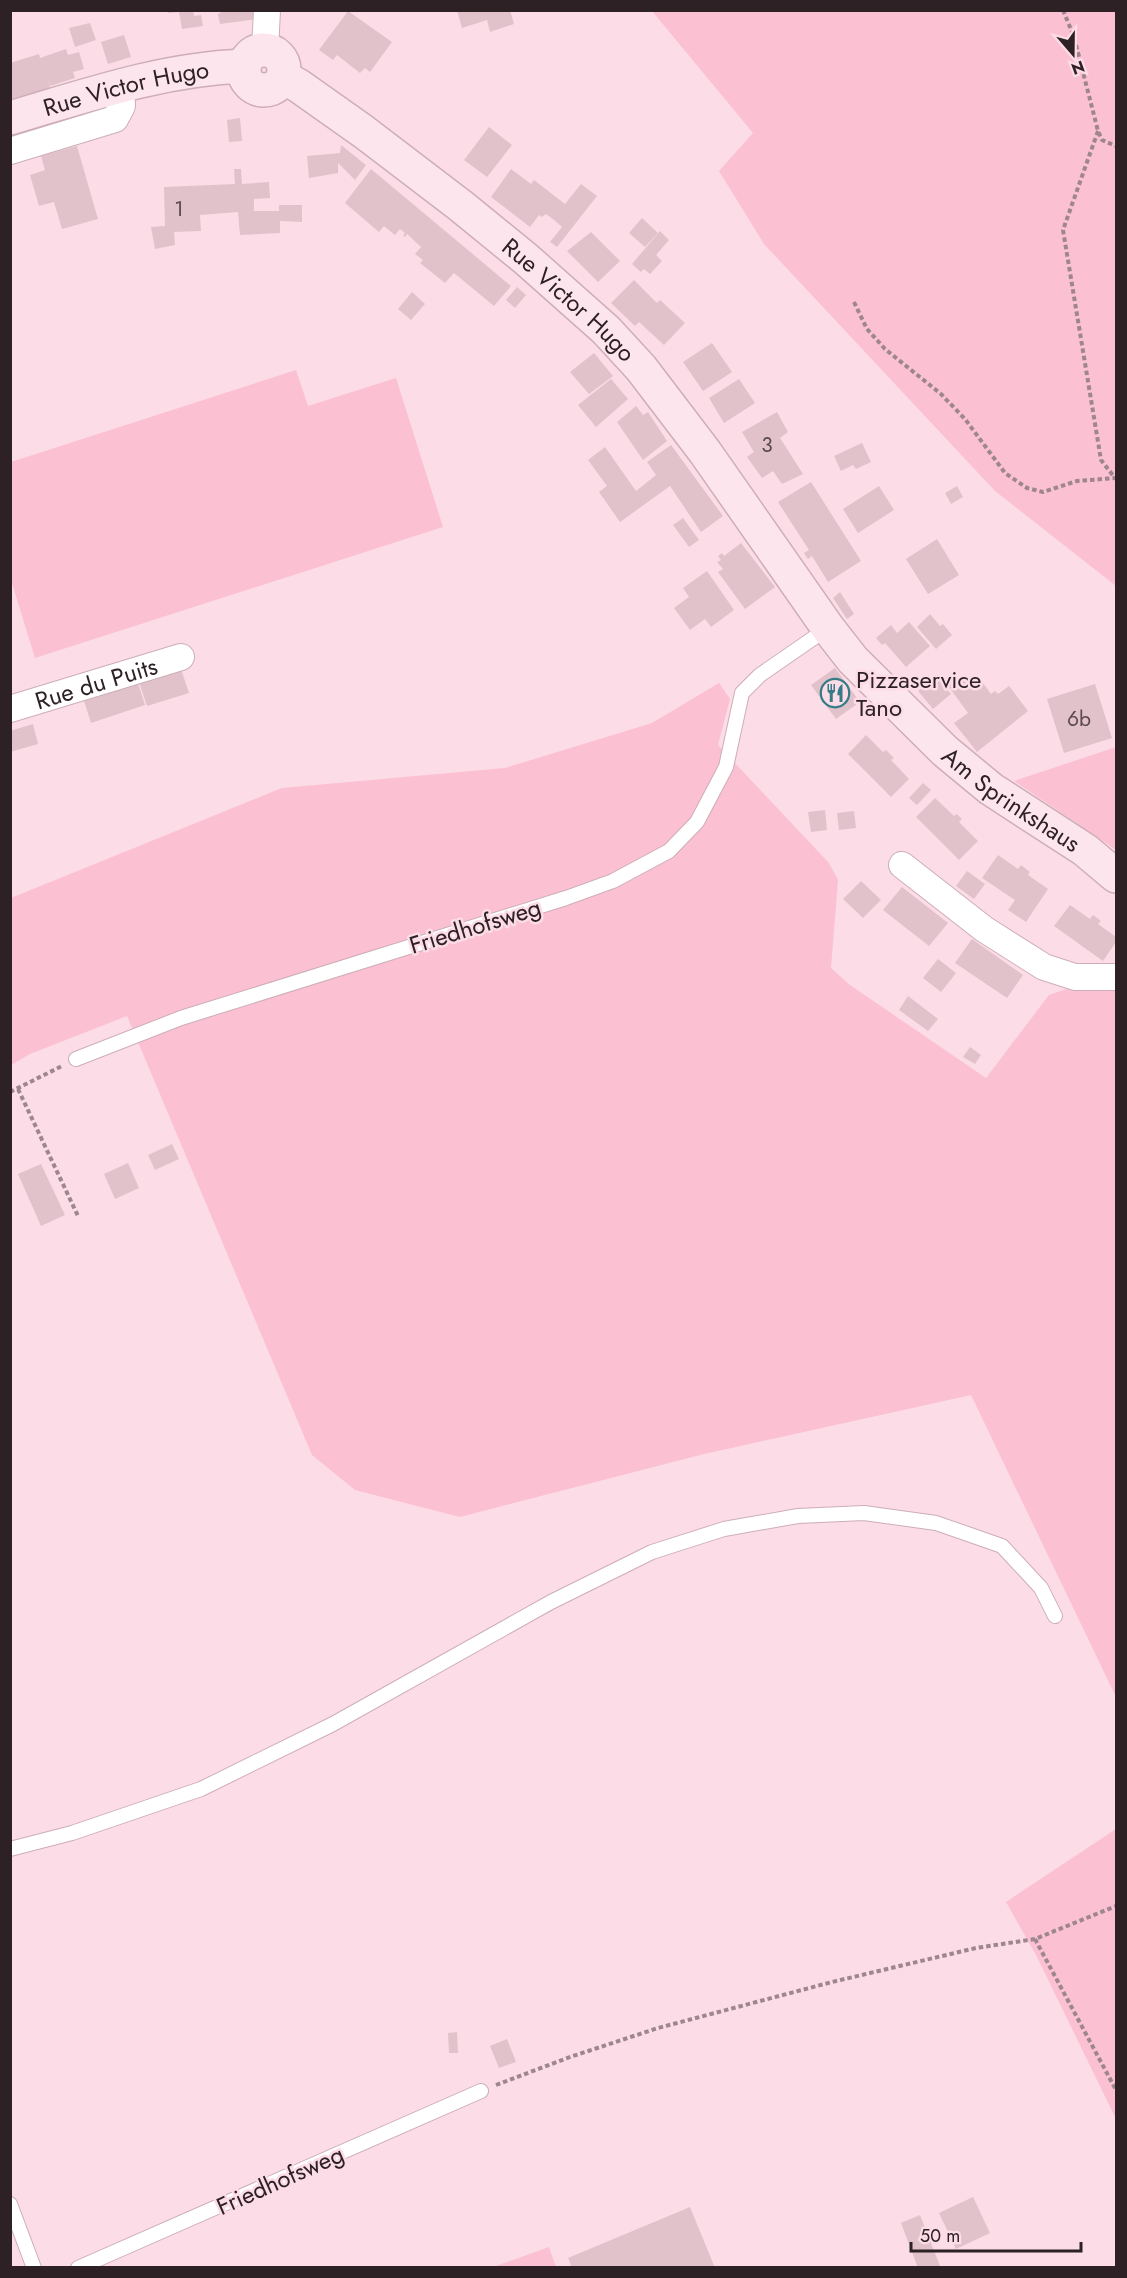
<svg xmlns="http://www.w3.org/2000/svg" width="1127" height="2278" viewBox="0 0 1127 2278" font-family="Jost,sans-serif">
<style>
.green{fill:#fcc0d3}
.building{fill:#e1c2cb}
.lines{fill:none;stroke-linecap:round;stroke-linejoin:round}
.lane-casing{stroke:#cdaeb8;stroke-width:16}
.street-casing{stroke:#cdaeb8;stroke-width:28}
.secondary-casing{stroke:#cdaeb8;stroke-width:36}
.path{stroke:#9d868e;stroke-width:4;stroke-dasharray:4.5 3;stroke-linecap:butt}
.lane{stroke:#fff;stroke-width:14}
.street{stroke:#fff;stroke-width:26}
.secondary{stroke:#fde5ed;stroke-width:33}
.labels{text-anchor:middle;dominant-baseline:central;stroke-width:5;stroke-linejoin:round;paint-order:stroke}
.number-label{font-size:21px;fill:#5a494e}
.street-label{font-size:24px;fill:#2d2125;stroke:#fcdce6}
.poi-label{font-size:24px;fill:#2d2125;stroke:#fcdce6;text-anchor:start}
</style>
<rect width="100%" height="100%" fill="#fcdce6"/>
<path class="green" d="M652,11H1116V586L995,491L764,244L719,171L753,133Z
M296,370L308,406L396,378L443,527L35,658L11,580V462Z
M719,683L730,699L718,745L829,863L838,880L831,968L850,985L986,1078L1049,995L1072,987H1116V1697L971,1395L704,1454L460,1517L355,1490L312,1455L127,1016L30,1054L11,1065V898L282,788L505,768L652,723Z
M1116,747V850L1014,781Z
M1116,1829V2119L1036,1955L1006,1902Z
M549,2247L556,2267H493Z"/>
<path class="building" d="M167,10H193L194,16L201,15L203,26L182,29L179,12L168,13Z
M225,10H256L257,19L220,24L218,14Z
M457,10H510L514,24L490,32L487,20L462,28Z
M348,11L392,42L370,72L365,68L360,73L337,55L333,60L319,50Z
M90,23L96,40L75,47L69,28Z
M124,35L131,57L108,64L101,42Z
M66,49L68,55L79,52L84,69L73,72L75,78L50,86L48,80L50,88L10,99V63L39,54L40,58Z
M240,118L242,141L229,142L227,120Z
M489,127L512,145L487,177L464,160Z
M341,145L366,165L355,180L338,163V173L309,178L307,156L340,153Z
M77,146L98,219L62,229L54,202L39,206L30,175L45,170L41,156Z
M234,169H241L242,184L269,182L270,198L254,199V211H279V205H302V222L280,221V233L240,235L238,212L200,215L201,231L174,232L175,245L155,249L151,227L165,226L164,187L235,184Z
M371,169L511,286L494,306L454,273L445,283L420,263L423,260L415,254L421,247L407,234L405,237L403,236L405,233L400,229L395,235L384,226L379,232L345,203Z
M511,169L531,184L534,180L565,204L581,184L597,196L557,247L550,242L562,227L553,219L546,214L542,217L539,215L530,227L491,197Z
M642,218L658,233L645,247L629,233Z
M660,231L669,240L656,255L662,261L650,274L644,269L641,272L632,264Z
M591,232L620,261L598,282L567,251Z
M634,280L657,303L660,300L685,323L664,345L639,322L635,326L611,303Z
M517,287L526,295L515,308L506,300Z
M412,292L425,304L411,320L398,309Z
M712,343L732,372L703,391L683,362Z
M594,353L613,376L589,394L570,372Z
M611,379L628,399L596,427L578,405Z
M739,379L755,403L724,423L709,398Z
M636,406L643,415L648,412L667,441L643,460L617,422Z
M777,412L788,432L780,438L803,474L782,484L773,471L762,478L747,457L754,452L742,432Z
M862,443L871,462L856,469L853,465L841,471L834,456Z
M671,445L723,516L701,532L670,486L620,522L599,492L607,486L588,460L605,447L636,491L656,475L647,462Z
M811,482L861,561L828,582L812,556L808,559L804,553L809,550L778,502Z
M879,486L894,510L858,533L843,509Z
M957,486L963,497L951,504L945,493Z
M683,518L699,540L689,547L673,525Z
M937,539L959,575L928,594L906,559Z
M741,543L775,587L745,609L718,572L723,569L717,562L721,560L718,556L722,553L724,556Z
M707,571L734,610L711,627L705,619L690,630L674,608L689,597L683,588Z
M840,592L854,614L847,619L833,598Z
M930,614L940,626L943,624L952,635L936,649L917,627Z
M909,622L930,646L906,667L885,643L882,645L876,638L891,625L897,633Z
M180,666L189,693L147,706L138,679Z
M835,668L860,702L836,719L811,685Z
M977,675L991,694L995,691L998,694L1009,686L1028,711L977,752L954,723L968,713L946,683Z
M936,676L951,694L933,709L918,691Z
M136,677L145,705L91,723L84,701L94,698L92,691Z
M1095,684L1112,738L1064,753L1047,699Z
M33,724L38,744L10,752V731Z
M866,735L883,752L886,750L894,758L891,760L909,779L891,797L848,754Z
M923,783L931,790L917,805L909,798Z
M935,798L954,816L957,814L962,819L959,822L978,841L959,860L916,817Z
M825,810L827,830L811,832L808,812Z
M854,811L856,828L839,830L837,813Z
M998,855L1018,869L1021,865L1030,872L1028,875L1048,889L1026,922L1008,910L1015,900L982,878Z
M967,871L985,884L974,899L956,886Z
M861,881L881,900L863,918L843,899Z
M902,887L948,923L929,946L883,910Z
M1070,905L1090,919L1093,915L1101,921L1098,924L1116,937V942L1103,961L1054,926Z
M972,939L1023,975L1007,998L955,963Z
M938,959L956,973L941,992L923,978Z
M908,996L938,1019L928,1031L899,1010Z
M970,1047L981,1055L975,1064L963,1057Z
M172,1144L179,1159L155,1170L148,1155Z
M128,1163L139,1188L115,1199L104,1174Z
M41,1164L65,1215L41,1226L18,1174Z
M457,2032L458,2053H449L448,2033Z
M507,2039L516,2062L499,2068L490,2046Z
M973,2197L990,2233L956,2249L939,2213Z
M690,2207L715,2268H572L568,2258Z
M920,2215L940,2266L937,2268H918L901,2223Z"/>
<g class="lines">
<g class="lane-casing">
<path id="lane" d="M76,1059L181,1018L566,898L613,881L669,851L697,822L726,767L742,693L760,675L828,628
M10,1849L72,1833L201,1789L333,1724L551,1602L652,1552L724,1529L798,1516L864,1513L936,1523L1002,1546L1041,1588L1055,1616
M10,2204L34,2268
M78,2268L481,2091"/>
</g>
<g class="street-casing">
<g id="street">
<path d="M265,50L267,10"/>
<path d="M10,151L115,119L122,106L121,84"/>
<path id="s1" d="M10,709L181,657"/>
<path d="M902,865L984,929L1044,967L1075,977H1116"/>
</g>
</g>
<g class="secondary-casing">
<g id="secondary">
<circle cx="264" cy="70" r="20"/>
<path id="s2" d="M283,77L299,86L364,132L461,206L526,259L606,330L641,368L705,452L828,628L853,660L945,751L991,789L1085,850L1116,876"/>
<path id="s3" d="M10,118C88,95 163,69 244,66"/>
</g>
</g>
<path class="path" d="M1063,10L1074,37L1098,131L1102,140L1116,146
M1098,131L1063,230L1101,460L1115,478
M854,302L867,329L885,349L941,394L965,419L1005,473L1027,488L1043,492L1077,481L1116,478
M18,1089L78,1216
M10,1092L62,1066
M1035,1939L1116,2090
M496,2085L570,2057L658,2028L832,1982L976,1948L1035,1939L1116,1906"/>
<use href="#lane" class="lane"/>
<use href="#street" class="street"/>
<use href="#secondary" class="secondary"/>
</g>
<defs>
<g id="restaurant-ring" transform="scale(1.5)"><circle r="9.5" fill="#fcdce6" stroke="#357c86" stroke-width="1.5"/><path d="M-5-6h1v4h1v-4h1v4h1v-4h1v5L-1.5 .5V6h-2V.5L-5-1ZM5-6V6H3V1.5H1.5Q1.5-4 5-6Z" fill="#357c86"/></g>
</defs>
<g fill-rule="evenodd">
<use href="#restaurant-ring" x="835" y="693"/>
</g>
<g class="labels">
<g class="number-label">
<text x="179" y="209">1</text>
<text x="767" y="445">3</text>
<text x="1079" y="719">6b</text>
</g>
<g class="street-label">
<text stroke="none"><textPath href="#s3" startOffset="120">Rue Victor Hugo</textPath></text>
<text stroke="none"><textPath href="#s2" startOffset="363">Rue Victor Hugo</textPath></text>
<text stroke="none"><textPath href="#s1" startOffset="90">Rue du Puits</textPath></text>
<text stroke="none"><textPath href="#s2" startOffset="1035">Am Sprinkshaus</textPath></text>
<text transform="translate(475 926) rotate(-17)">Friedhofsweg</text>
<text transform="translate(280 2180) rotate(-24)">Friedhofsweg</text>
</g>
<g class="poi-label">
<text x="856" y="679">Pizzaservice<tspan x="856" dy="28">Tano</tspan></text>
</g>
</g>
<rect width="1127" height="2278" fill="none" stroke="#2d2125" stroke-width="24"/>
<g transform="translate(1073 54) rotate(160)" stroke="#fcdce6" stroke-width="4.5" paint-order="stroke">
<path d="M0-4.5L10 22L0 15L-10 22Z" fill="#2d2125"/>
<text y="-9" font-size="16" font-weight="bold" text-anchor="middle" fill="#2d2125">N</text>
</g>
<path d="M911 2242v9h170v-9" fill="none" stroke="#2d2125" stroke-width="3"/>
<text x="920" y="2242" font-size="18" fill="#2d2125" stroke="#fcdce6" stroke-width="4.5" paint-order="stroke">50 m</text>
</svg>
